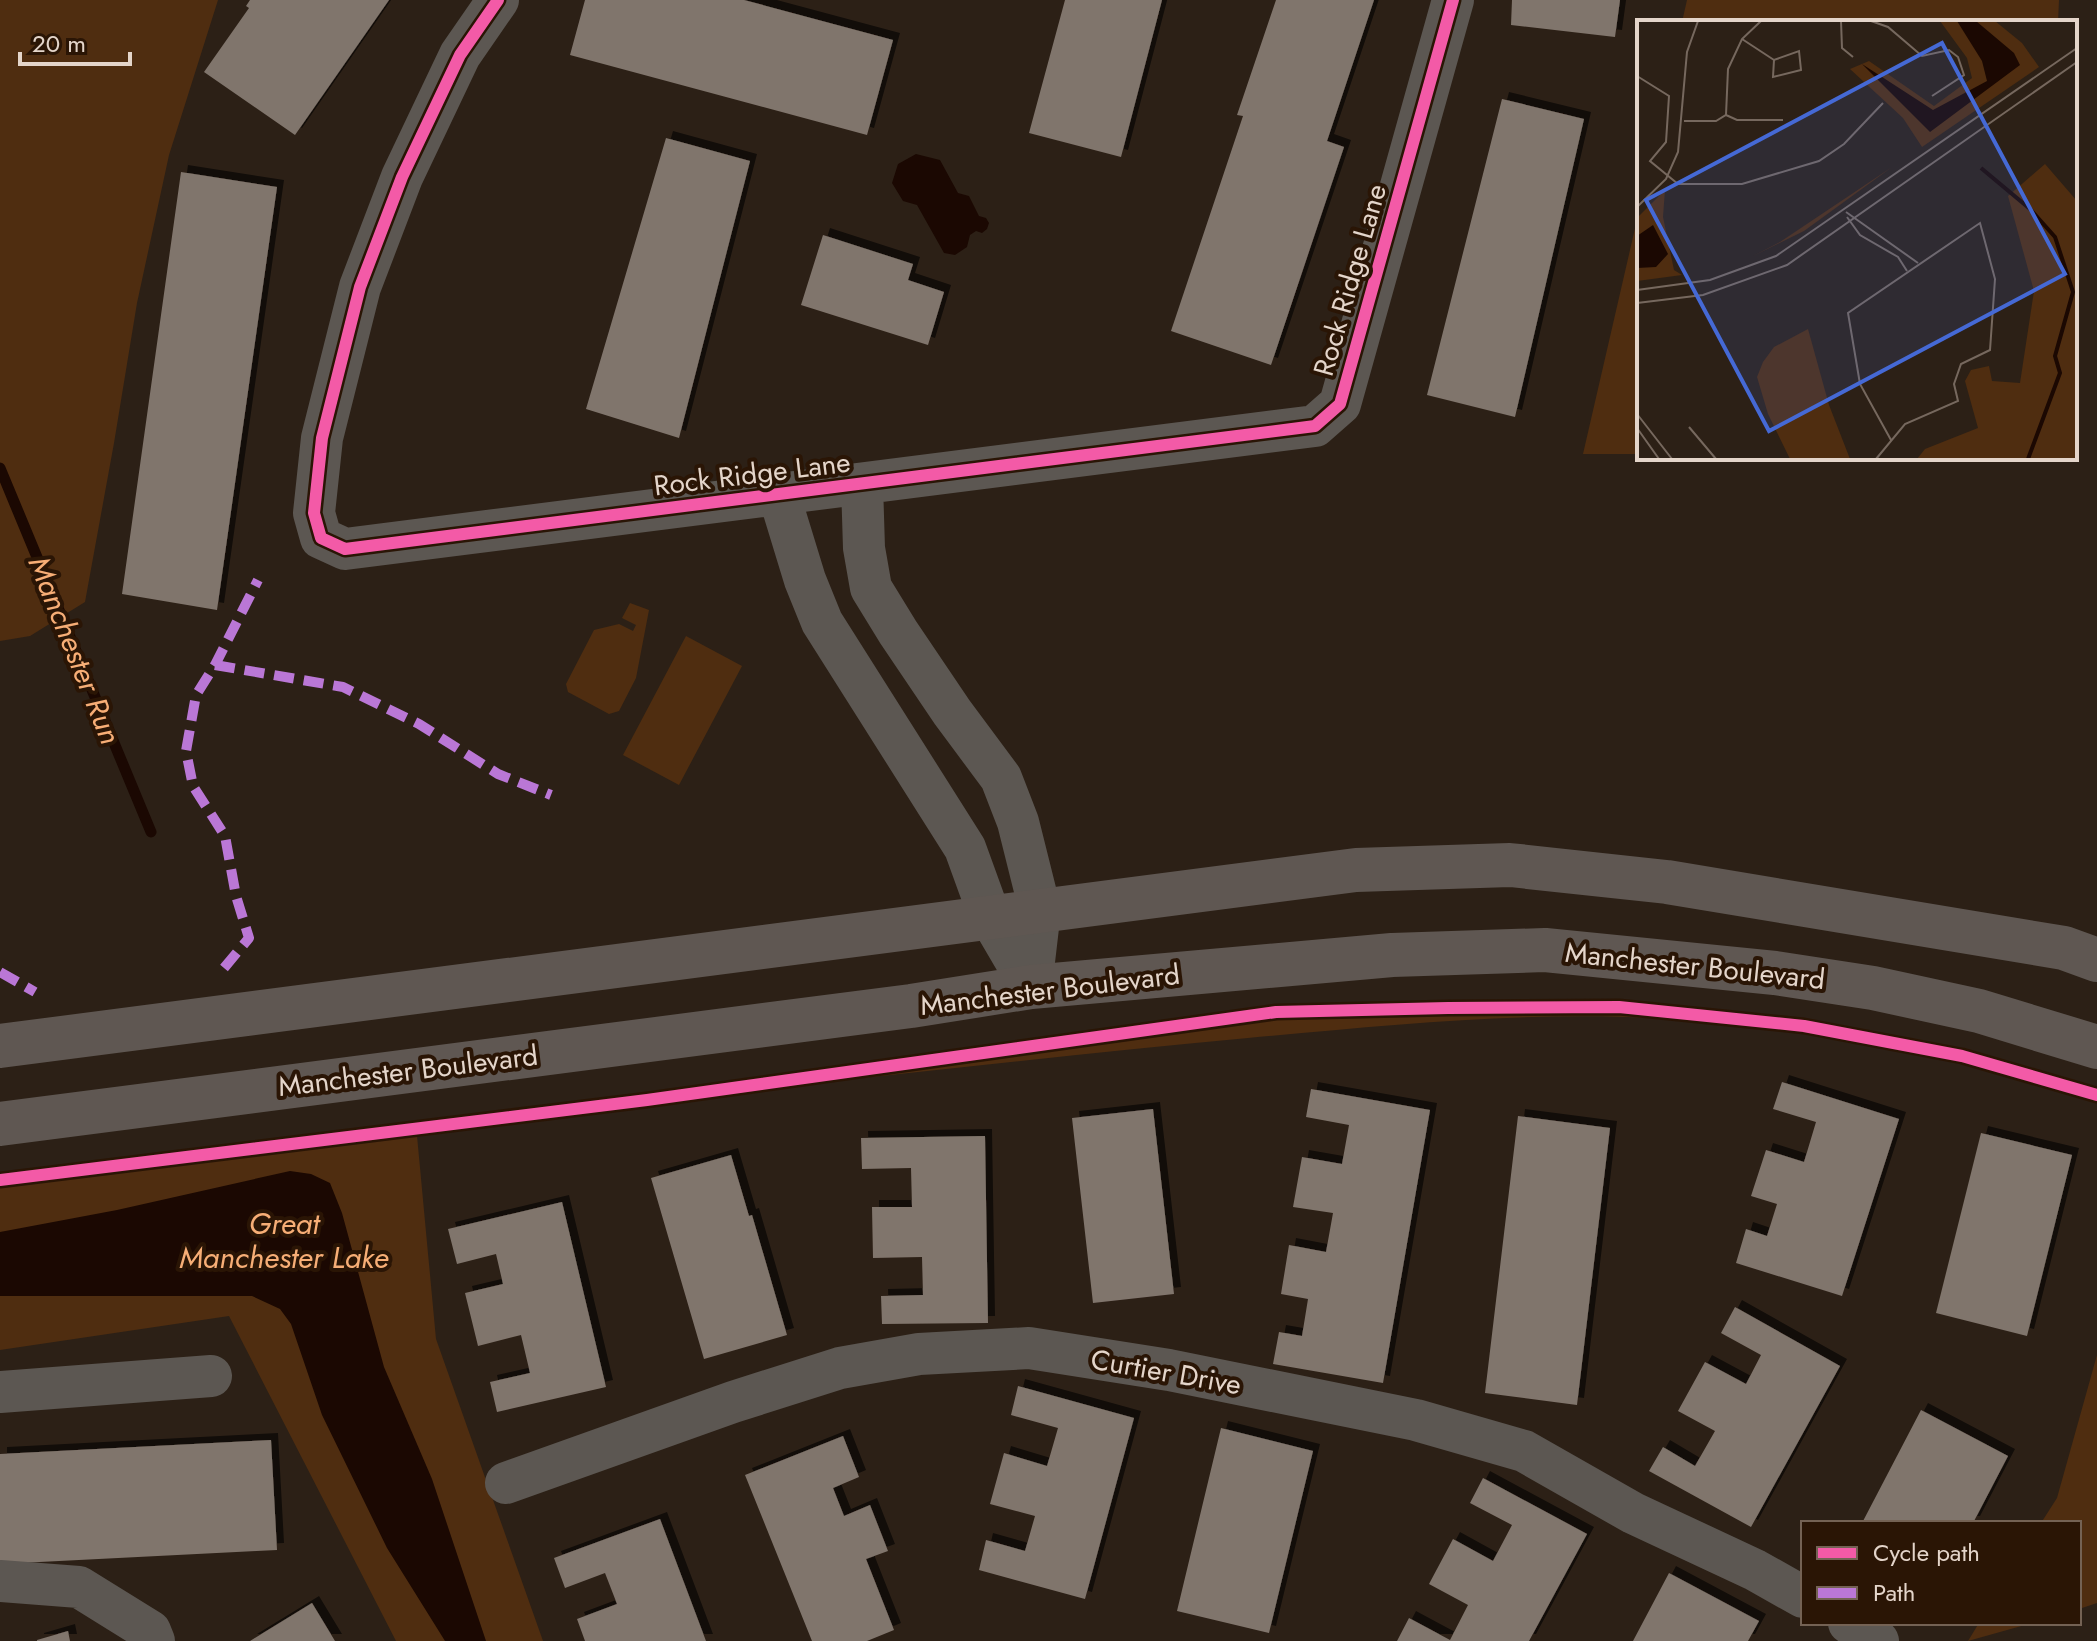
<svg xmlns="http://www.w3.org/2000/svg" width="2097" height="1641" viewBox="0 0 2097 1641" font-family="Jost,sans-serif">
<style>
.green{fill:#4f2d10}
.water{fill:#1b0802}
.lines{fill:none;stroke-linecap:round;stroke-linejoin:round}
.stream{stroke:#1b0802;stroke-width:11}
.building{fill:#80756c;filter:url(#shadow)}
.minor{stroke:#5c5752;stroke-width:42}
.primary{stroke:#5f5752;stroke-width:44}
.quiet{stroke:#ba77d6;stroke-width:10;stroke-dasharray:20 10;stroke-linecap:butt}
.cycleway-casing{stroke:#2a1505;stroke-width:17}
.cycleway{stroke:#f35aa7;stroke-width:12}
.labels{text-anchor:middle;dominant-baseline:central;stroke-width:8;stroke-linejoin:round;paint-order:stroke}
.street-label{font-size:28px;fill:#e4d5ca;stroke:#2a1505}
.water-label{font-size:30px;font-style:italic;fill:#f7ae76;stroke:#2a1505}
.inset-river{fill:none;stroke:#1b0802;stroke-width:4}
.inset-road{fill:none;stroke:#76685e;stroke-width:2}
.view{fill:#4569d5;fill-opacity:0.15;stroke:#4569d5;stroke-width:4}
.inset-edge{fill:none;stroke:#e4d5ca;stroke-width:4}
</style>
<defs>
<filter id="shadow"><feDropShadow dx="7" dy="-7" stdDeviation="0" flood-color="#0009"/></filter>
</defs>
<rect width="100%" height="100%" fill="#2c2016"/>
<path class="green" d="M0,0H218L169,155L137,303L114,443L85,602L30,636L0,641Z
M1687,0H2059L2058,22H1682Z
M1639,211V454H1583Z
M630,603L649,610L636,678L619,711L609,714L568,692L566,684L594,630L619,624L633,631L636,625L622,618Z
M686,636L742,666L679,785L623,755Z
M1498,1002L1672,1019C1530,1010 1389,1025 1248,1038C1045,1057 842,1081 639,1101L1317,1004Z
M416,1125L436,1339L543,1641H396L229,1316L0,1350V1172Z
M2097,1355V1603L2079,1609V1523H2041L2057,1498Z
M1979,1623H2032L1968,1641Z"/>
<path class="water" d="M916,154L940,160L958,193L969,196L979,216L986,218L989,223L987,229L982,233L976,231L970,235L967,247L955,255L944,253L917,205L903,201L892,183L898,164Z
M290,1171L311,1174L330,1183L342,1213L384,1367L432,1479L486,1641H445L387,1548L322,1415L291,1324L280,1309L252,1296H0V1232L117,1210Z"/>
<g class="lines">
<path class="stream" d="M0,468L151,832"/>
</g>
<path class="building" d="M250,0H389L295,135L204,72L249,8L246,6Z
M585,0H744L893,40L867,135L570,55Z
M1065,0H1162L1121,157L1029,133Z
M1276,0H1374L1327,141L1344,147L1271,365L1171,331L1243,116L1237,115Z
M1512,0H1620L1615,37L1511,25Z
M1502,99L1584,119L1515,417L1427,395Z
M666,138L750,161L679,438L586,409Z
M181,172L277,187L217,610L122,594Z
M823,235L913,264L908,280L944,292L928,345L801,305Z
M1782,1082L1899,1119L1842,1296L1736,1263L1746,1229L1767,1236L1777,1204L1751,1196L1766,1150L1804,1162L1816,1122L1773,1109Z
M1311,1089L1430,1110L1383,1383L1273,1364L1279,1332L1302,1336L1308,1299L1281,1294L1289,1245L1326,1252L1333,1213L1293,1207L1302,1157L1342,1164L1349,1125L1306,1117Z
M1153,1109L1174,1294L1093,1303L1072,1118Z
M1518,1116L1610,1128L1577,1405L1485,1393Z
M1981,1133L2072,1155L2027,1336L1936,1313Z
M985,1136L988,1323L882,1324L881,1296L923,1295L922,1257L873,1258L872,1207H912L911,1168L862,1169L861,1138Z
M731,1155L749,1216L752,1215L787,1335L704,1359L651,1178Z
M562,1202L606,1387L497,1412L490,1382L530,1373L521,1335L478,1346L465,1293L503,1284L496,1254L457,1264L448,1229Z
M1735,1307L1840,1366L1751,1527L1649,1471L1663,1447L1695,1466L1715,1431L1678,1411L1705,1362L1746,1384L1761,1355L1721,1333Z
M1018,1386L1134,1418L1085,1599L979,1570L986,1540L1025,1551L1035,1516L990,1504L1004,1453L1047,1466L1058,1428L1011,1415Z
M1921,1410L2008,1456L1973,1523H1862Z
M1221,1428L1313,1451L1269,1633L1177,1611Z
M843,1436L859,1477L833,1488L844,1516L870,1505L888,1551L866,1559L894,1630L867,1641H812L745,1475Z
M271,1440L277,1550L0,1564V1454Z
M1483,1478L1587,1534L1529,1641H1397L1409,1618L1450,1640L1468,1605L1429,1584L1453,1539L1493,1561L1512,1525L1470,1503Z
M660,1519L706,1641H585L577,1619L617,1604L605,1573L565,1588L554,1558Z
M1669,1573L1759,1621L1748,1641H1633Z
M312,1603L335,1641H250Z
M68,1631L70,1641H37V1640Z"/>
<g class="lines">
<path class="minor" d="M498,0L460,55L402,177L360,287L322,438L314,513L321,538L345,549L1315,426L1340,404L1453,0
M862,484L864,548L871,588L898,632L952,712L1001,778L1018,822L1040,910L1031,987
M779,495L805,580L822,622L965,848L990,917L1031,987
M0,1392L211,1376
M506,1483L733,1402L840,1368L919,1354L1029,1348L1169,1370L1416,1420L1524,1451L1633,1513L1755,1570L1803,1597
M0,1581L79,1587L150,1631L154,1641
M1849,1623L1878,1641"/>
<path class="primary" d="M0,1046L1356,870L1510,865L1667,882L2064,948L2097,960
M0,1124L911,1006L1031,987L1392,955L1545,950L1775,973L1873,988L1979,1011L2097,1047"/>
<path class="quiet" d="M215,665L343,687L419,724L498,774L551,795
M224,968L249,938L236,896L225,836L193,786L186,751L196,695L215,665L258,580
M0,972L35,992"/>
<g class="cycleway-casing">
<path id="cycleway" d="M498,0L460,55L402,177L360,287L322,438L314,513L321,538L345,549L1315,426L1340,404L1453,0
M0,1180L647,1100L1276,1012L1448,1008L1619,1007L1804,1026L1962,1056L2097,1095"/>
</g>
<use href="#cycleway" class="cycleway"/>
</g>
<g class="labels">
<g class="street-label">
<text transform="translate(1350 280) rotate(-74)">Rock Ridge Lane</text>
<text transform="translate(752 474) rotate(-7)">Rock Ridge Lane</text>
<text transform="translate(1695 966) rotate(6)">Manchester Boulevard</text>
<text transform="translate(1050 990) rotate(-7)">Manchester Boulevard</text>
<text transform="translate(408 1071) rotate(-7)">Manchester Boulevard</text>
<text transform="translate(1166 1372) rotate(10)">Curtier Drive</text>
</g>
<g class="water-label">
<text transform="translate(75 650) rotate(68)">Manchester Run</text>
<text x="284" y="1223">Great<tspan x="284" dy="34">Manchester Lake</tspan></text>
</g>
</g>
<g transform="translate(1637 20)">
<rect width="440" height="440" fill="#2c2016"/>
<path d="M303,1H358L385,23L402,47L285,127L266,98L213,49L232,41L297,86L335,58L330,38ZM408,144L440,181V439H280L288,429L341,408L328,361L334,350L352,346L355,361L383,363L397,271L371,176ZM255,147L167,211L116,236L143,222ZM28,170L26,197L37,250L45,255L0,261V198ZM171,309L192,385L213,439H153L131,394L120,357L126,342L137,327Z" fill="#4f2d10"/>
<path d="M320,1H339L377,33L383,45L293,112L225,44L296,90L350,61L345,41ZM16,205L31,234L19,247L0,248V216Z" fill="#1b0802"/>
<path class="inset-river" d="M344,148L393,189L418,217L436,272L418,336L423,353L391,439"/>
<path class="inset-road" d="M204,1L205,28L216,37M234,1L251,7L285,36L312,30L321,37L327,55L295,76M105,19L137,40L162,31L164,50L136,57L137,40M0,56L32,76L29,122L13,141L41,164H105L182,141L207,124L246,83M89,95L91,49L105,19L124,1M47,101H79L89,95L100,100H146M0,187L29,159L41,132L50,32L61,1M209,192L281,243M210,197L223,215L261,237L270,251M0,270L73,260L139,236L440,28M0,283L66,275L150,245L440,42M0,394L35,439M52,407L79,439M0,408L22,439M239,439L268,404L321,381L317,364L324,344L353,330L358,259L343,203L211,293L223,364L254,420"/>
<path class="view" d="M305,23L428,254L132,411L9,180Z"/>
<rect width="440" height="440" class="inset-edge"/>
</g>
<rect x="1801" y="1521" width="280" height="104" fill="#2a1505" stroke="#746254" stroke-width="2"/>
<rect x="1817" y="1547" width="40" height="12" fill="#f35aa7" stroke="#746254" stroke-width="2"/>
<text x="1873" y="1561" font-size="24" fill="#e4d5ca">Cycle path</text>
<rect x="1817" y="1587" width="40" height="12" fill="#ba77d6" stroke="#746254" stroke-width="2"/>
<text x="1873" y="1601" font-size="24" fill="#e4d5ca">Path</text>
<path d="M20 52v12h110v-12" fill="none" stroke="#e4d5ca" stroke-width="4"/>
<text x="32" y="52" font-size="24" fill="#e4d5ca" stroke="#2a1505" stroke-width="6" paint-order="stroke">20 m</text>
</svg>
